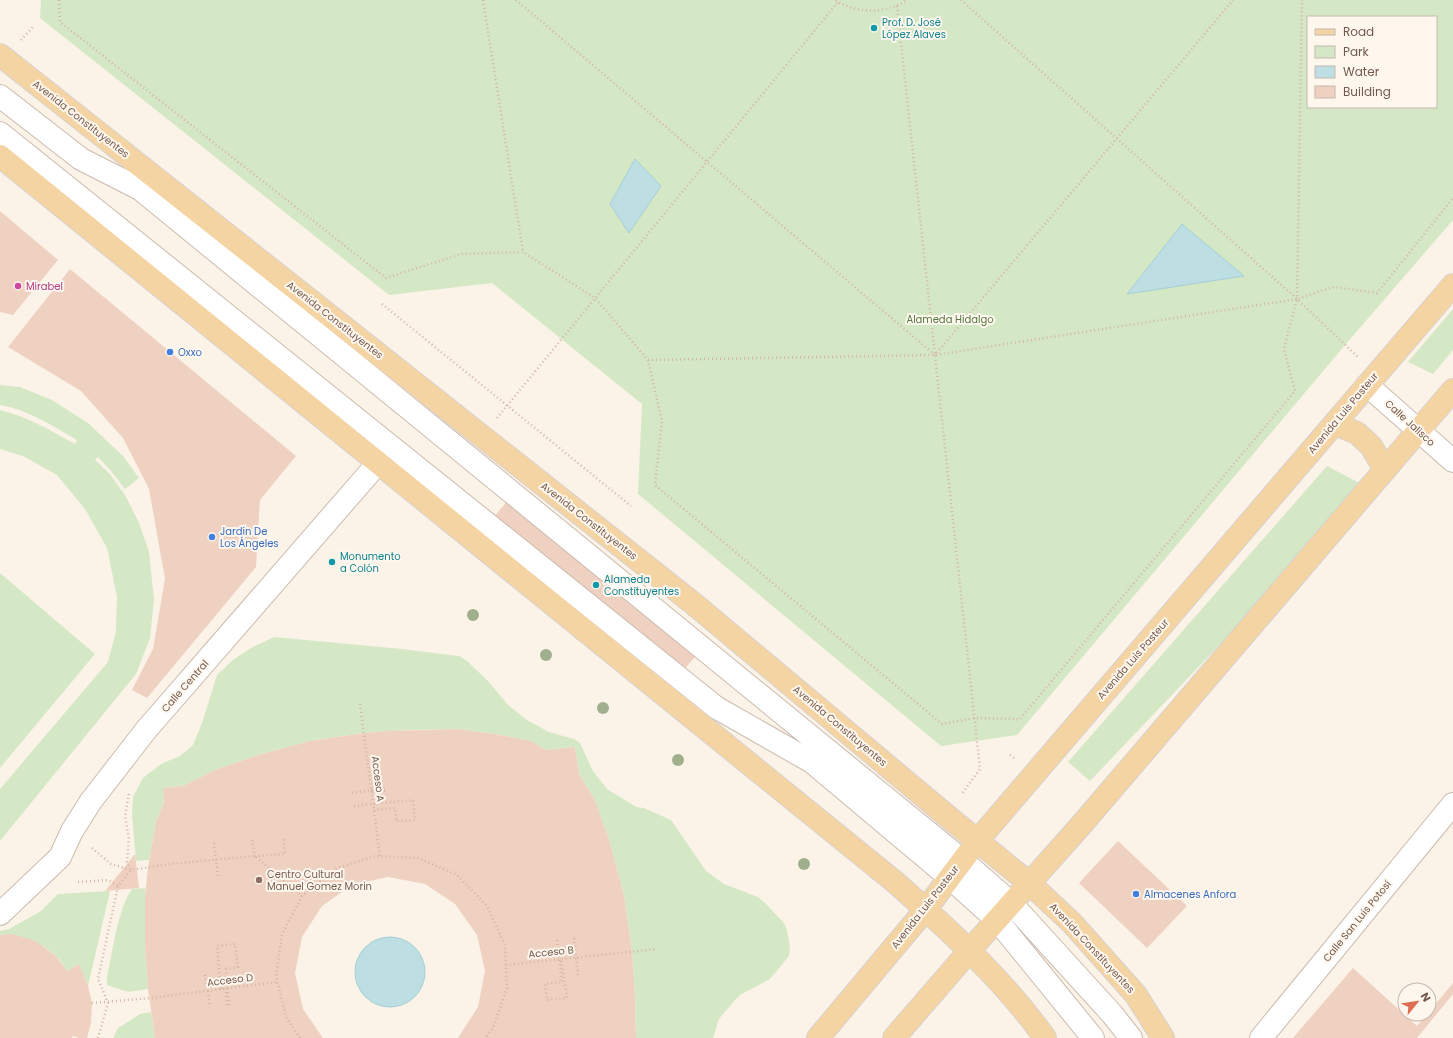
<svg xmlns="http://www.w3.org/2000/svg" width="1453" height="1038" viewBox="0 0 1453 1038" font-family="Poppins,sans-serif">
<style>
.green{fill:#d5e8c6;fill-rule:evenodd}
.water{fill:#bddfe4;stroke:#a4cfd5}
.building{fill:#efd1c1}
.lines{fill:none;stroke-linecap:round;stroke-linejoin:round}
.minor-casing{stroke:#ccbaae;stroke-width:24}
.major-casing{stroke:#d8d1cd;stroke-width:24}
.path{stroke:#d4b5a4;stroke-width:2.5;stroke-dasharray:1 3;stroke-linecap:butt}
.minor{stroke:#fff;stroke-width:22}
.major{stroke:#f5d4a4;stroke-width:22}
.tree{fill:#a0af8e}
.culture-dot{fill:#0f9aa8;stroke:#fef7ee;stroke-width:1.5}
.hotel-dot{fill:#d1479c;stroke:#fef7ee;stroke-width:1.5}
.shop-dot{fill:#3f7fe0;stroke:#fef7ee;stroke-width:1.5}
.education-dot{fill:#8d6e63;stroke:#fef7ee;stroke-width:1.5}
.labels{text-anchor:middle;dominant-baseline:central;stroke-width:4;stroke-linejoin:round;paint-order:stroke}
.culture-label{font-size:10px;fill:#0d838f;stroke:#fef7ee;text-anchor:start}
.street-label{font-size:10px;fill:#73594d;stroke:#fef7ee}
.hotel-label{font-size:10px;fill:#b23c85;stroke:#fef7ee;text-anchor:start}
.park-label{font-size:10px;fill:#567845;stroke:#fef7ee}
.shop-label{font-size:10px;fill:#366cbe;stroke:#fef7ee;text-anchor:start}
.education-label{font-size:10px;fill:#785e54;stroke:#fef7ee;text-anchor:start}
</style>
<rect width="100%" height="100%" fill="#fbf3e7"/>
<path class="green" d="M41,0H1453V220L1345,345L1017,735L941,746L638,494L642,404L492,283L389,295L40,18ZM1308,17H1436V107H1308Z
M1453,309V350L1433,374L1408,362Z
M0,385L20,387L52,400L88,423L123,456L139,478L125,489L111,471L98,457L95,460L109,473L125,495L139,523L149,552L154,599L150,638L136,674L0,841V789L108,662L116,631L117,597L107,548L85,509L57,475L23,456L0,449V410C27,416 51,431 75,444L77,440C53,426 28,410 0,405Z
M1327,466L1369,488L1090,781L1068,762Z
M0,573L95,654L0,768Z
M274,637L402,649L459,656L467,661L488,681L508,705L527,720L549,732L574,739L580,743L593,771L607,789L636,807L644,808L671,820L706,871L724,884L758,897L765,903L784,923L787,930L790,947L789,956L770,979L740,995L734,1001L719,1019L713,1038H636L635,995L632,952L624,895L610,843L595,800L579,774L575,747L545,750L532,741L495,734L458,729L409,730L364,733L310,741L258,755L215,770L183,786L163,788L164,802L156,822L149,860L136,861L132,814L133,797L143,778L161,764L180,756L193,745L202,723L217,675L233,660L251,648Z
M145,888V945L148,989L128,992L107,985V978C112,954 118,908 132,889Z
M110,891L88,986L79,964L67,971C63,966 60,959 55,955C40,941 20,934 0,935V931L9,929L41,911L58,894Z
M151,1012L155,1038H113L118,1028L140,1014Z"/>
<path class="water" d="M635,159L661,186L629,233L610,204Z
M1182,224L1244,276L1127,294Z
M355 972a35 35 0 1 1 70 0a35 35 0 1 1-70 0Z"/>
<path class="building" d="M0,211L58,260L13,315L0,312Z
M70,269L296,456L260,500L256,567L147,698L132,690L153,649L165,579L149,489L123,438L81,391L8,347Z
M509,499L699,652L683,671L493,518Z
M458,729L495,734L532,741L545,750L575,747L579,774L595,800L610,843L624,895L632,952L635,995L636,1038H458L478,1007L485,971L477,935L455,904L425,884L388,877L352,885L322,906L302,937L295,973L303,1009L323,1038H155L148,989L145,945V896L148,867L156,822L164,802L163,788L183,786L215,770L258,755L310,741L364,733L386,731Z
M1118,841L1187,906L1147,948L1079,883Z
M135,854L139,888L105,891L110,885Z
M12,934L36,941L56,956L67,971L79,964L88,986L92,1003L91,1023L87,1038H79L73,1036L72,1038H0V935Z
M1353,968L1417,1026L1427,1014H1429V1012L1453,983V994L1417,1038H1293Z"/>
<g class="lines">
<g class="minor-casing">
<path id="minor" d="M0,96L81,159L140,189L962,860L1011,903L1112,1014L1131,1038
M0,133L717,708L812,762L949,877L997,920L1093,1038
M1367,385L1453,461
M0,914L60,857L72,831L91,801L146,730L378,463
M1261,1038L1453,804"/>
</g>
<g class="major-casing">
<path id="major" d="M0,55L694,604L946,815L1029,883L1072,923L1136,995L1163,1038
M0,156L895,882C948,929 1004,980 1045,1038
M1335,424L1357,433L1371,446L1385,470
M818,1038L926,909L978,840L1453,285
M894,1038L970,950L1083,823L1453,390"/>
</g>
<path class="path" d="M59,0L60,22L386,278L462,254L523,252L595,298L648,360L662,421L655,485L942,724L974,718L1020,719L1295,391L1284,349L1297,299L1334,287L1377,293L1453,198
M483,0L523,252
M516,0L935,355L1233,0
M836,0C839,3 843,4 847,6C868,14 889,11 908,0
M961,0L1297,299L1358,357
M897,6L980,769L961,795
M21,40L33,27
M382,304L631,506
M648,360L935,355L1297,299L1302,0
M497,418L838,2
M360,704L380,856
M1010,755L1015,759
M372,792L387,790
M352,793L372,790V791
M129,794L125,816L129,839L127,862L131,870
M354,806L413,800L415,820L396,821L395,808L374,810
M252,840L255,856L285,854L283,837
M214,843L218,877
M92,848L111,864L131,870L170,864L255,856L302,896
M78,882L108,880L118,886
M574,938L578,975
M557,940L562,982L545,984L547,1000L567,998L561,958
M506,965L656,949
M205,975L207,991
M226,988L227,1005
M221,989L217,946L235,944L238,967L226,969L229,1005
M208,991L210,1007
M92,1003L150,998L277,982
M98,1038L108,1003L98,979L118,886L131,870
M300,1038L286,1017L276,976L282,934L302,896L335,869L375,856L418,858L457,875L487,906L505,945L507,988L493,1028L485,1038"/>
<use href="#minor" class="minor"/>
<use href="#major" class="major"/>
</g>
<g class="tree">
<circle cx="473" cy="615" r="6"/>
<circle cx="546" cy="655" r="6"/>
<circle cx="603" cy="708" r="6"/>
<circle cx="678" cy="760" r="6"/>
<circle cx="804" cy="864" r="6"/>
</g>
<g class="culture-dot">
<circle cx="874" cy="28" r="4"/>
<circle cx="332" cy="562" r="4"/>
<circle cx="596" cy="585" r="4"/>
</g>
<circle class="hotel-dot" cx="18" cy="286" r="4"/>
<g class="shop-dot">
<circle cx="170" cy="352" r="4"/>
<circle cx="212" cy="537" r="4"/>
<circle cx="1136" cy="894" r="4"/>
</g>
<circle class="education-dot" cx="259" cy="880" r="4"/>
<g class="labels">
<g class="culture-label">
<text x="882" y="22">Prof. D. José<tspan x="882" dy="12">López Alaves</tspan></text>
<text x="340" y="556">Monumento<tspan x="340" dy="12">a Colón</tspan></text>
<text x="604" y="579">Alameda<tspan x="604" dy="12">Constituyentes</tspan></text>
</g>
<g class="street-label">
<text transform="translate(81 119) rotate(38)">Avenida Constituyentes</text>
<text transform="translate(335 320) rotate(38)">Avenida Constituyentes</text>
<text transform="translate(1343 413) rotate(-50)">Avenida Luis Pasteur</text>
<text transform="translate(1410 423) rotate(42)">Calle Jalisco</text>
<text transform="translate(589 521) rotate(38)">Avenida Constituyentes</text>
<text transform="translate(1133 659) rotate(-49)">Avenida Luis Pasteur</text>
<text transform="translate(185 686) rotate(-49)">Calle Central</text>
<text transform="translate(840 726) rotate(40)">Avenida Constituyentes</text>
<text transform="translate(378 779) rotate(83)">Acceso A</text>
<text transform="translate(925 907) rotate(-52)">Avenida Luis Pasteur</text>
<text transform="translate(1357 921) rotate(-51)">Calle San Luis Potosí</text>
<text transform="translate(1092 948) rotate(47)">Avenida Constituyentes</text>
<text transform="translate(551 952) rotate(-6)">Acceso B</text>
<text transform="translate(230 980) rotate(-7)">Acceso D</text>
</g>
<g class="hotel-label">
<text x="26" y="286">Mirabel</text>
</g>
<g class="park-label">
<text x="950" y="319">Alameda Hidalgo</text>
</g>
<g class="shop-label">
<text x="178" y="352">Oxxo</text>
<text x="220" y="531">Jardín De<tspan x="220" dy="12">Los Ángeles</tspan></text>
<text x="1144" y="894">Almacenes Anfora</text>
</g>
<g class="education-label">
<text x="267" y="874">Centro Cultural<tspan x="267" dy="12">Manuel Gomez Morin</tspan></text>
</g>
</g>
<rect x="1307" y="16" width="130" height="92" fill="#fef7ee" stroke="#c6b8ae"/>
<rect x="1315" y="29" width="20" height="6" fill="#f5d4a4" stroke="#c6b8ae"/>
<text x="1343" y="36" font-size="12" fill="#73594d">Road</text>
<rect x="1315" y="46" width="20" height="12" fill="#d5e8c6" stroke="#c6b8ae"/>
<text x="1343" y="56" font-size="12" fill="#73594d">Park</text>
<rect x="1315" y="66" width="20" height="12" fill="#bddfe4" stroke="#c6b8ae"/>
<text x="1343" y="76" font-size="12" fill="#73594d">Water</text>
<rect x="1315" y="86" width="20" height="12" fill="#efd1c1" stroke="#c6b8ae"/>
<text x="1343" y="96" font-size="12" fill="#73594d">Building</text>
<g transform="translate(1417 1002) rotate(60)"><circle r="19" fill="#fef7ee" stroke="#c6b8ae"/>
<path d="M0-3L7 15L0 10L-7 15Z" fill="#dd6e54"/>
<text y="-6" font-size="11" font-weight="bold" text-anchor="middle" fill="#73594d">N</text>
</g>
</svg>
